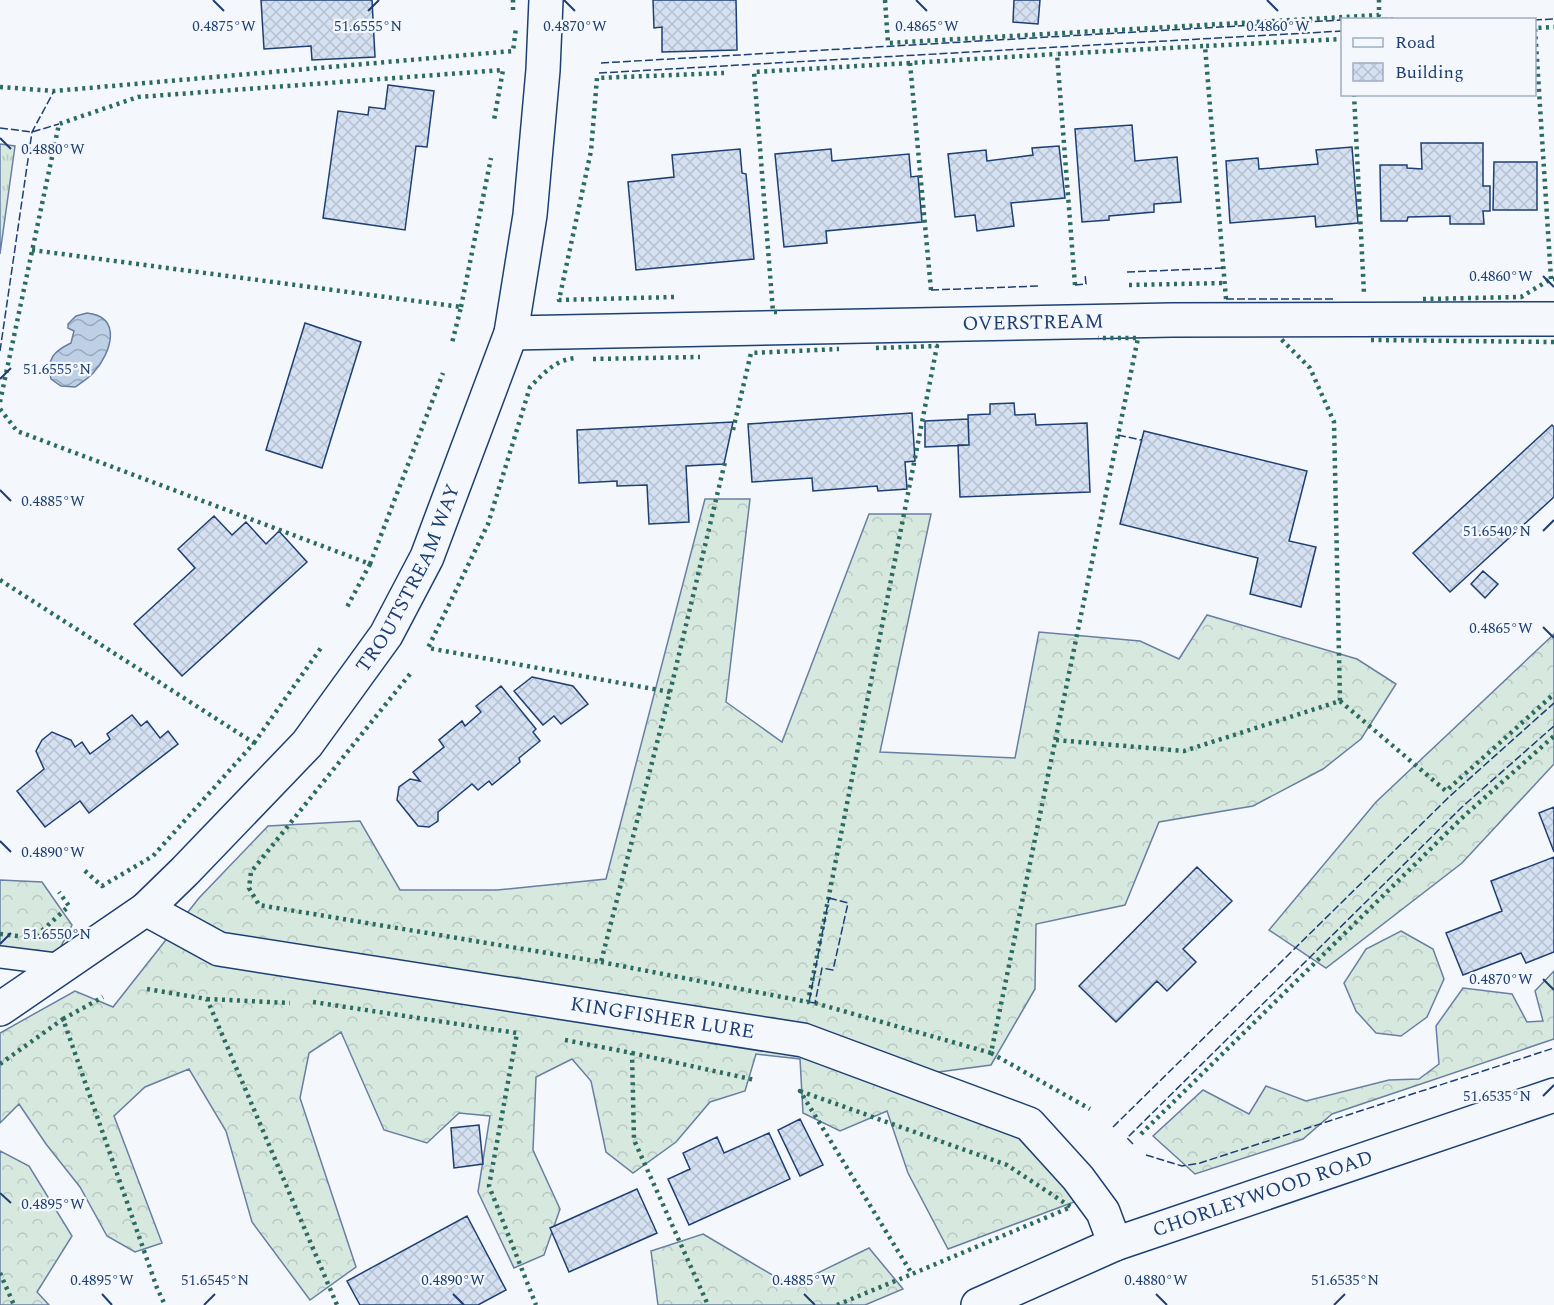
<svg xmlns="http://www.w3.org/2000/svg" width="1554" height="1305" viewBox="0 0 1554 1305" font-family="Spectral,serif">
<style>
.grass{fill:url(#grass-tufts);stroke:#687fa3;stroke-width:1.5}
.forest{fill:url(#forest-crowns);stroke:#687fa3;stroke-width:1.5}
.water{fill:url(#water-waves);stroke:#687fa3;stroke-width:1.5}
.building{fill:url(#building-cross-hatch);stroke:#1d3f73;stroke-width:1.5}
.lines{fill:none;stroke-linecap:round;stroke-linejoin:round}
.service-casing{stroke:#1d3f73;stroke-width:24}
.minor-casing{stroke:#1d3f73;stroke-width:36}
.primary-casing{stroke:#1d3f73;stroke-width:36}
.service{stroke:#f4f7fb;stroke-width:21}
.minor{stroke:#f4f7fb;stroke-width:33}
.primary{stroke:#f4f7fb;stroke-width:33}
.hedge{stroke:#2c6c60;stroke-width:4.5;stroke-dasharray:3 4.5;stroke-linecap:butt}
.fence{stroke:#1d3f73;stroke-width:1.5;stroke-dasharray:8 3;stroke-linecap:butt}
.ticks{fill:none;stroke:#1d3f73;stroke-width:2}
.labels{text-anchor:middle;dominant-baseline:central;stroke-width:4.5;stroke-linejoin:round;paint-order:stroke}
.street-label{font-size:20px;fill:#1d3f73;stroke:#f4f7fb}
.ticks-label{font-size:15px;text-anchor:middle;fill:#1d3f73;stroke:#f4f7fb;stroke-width:4.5;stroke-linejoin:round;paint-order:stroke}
</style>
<defs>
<pattern id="grass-tufts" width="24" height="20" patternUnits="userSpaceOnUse" patternTransform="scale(1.5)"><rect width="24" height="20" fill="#d7e8df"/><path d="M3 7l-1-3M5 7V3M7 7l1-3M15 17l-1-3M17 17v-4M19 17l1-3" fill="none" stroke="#b8c8c3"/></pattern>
<pattern id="forest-crowns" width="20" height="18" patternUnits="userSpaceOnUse" patternTransform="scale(1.5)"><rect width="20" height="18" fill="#d7e8df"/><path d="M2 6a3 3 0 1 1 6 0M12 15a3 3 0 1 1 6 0" fill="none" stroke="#b8c8c3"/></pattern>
<pattern id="water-waves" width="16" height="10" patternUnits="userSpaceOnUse" patternTransform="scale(1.5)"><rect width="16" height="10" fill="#bed0e5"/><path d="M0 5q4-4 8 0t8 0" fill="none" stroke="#9aaabe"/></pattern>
<pattern id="building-cross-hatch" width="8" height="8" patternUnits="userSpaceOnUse" patternTransform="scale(1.5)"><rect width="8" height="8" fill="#d5e0f0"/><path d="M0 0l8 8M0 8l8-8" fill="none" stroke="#b6c1d1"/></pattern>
</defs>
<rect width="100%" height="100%" fill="#f4f7fb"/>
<path class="grass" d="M0,144L15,146L0,254Z"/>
<path class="forest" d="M705,499H750L726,702L782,742L869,514H931L880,752L1015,758L1039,632L1140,641L1179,659L1207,615L1357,659L1396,684L1361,739L1323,769L1253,806L1159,822L1125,905L1036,924L1035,989L991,1065L931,1073L1027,1133L1082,1199L948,1249L908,1173L887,1111L840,1131L803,1113L800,1059L756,1054L745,1091L710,1102L676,1142L633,1173L606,1152L591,1081L572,1059L536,1077L533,1150L560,1209L544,1255L514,1268L478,1192L490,1116L459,1113L427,1143L384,1130L341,1032L309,1053L300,1098L356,1267L310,1300L252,1222L226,1131L189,1069L145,1087L114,1116L162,1243L135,1252L107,1236L80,1187L46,1144L19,1104L0,1123V1033L75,991L113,1007L199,898L268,826L360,821L400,890H497L606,879Z
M1554,634V764L1462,863L1326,968L1269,930L1376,802Z
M0,880L42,882L72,925L57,954L0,947Z
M1401,931L1433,949L1444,979L1427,1017L1401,1036L1376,1033L1356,1011L1344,983L1366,949Z
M1554,971V1039L1332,1114L1303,1139L1195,1174L1153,1136L1203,1090L1249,1114L1266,1086L1306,1101L1389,1080L1419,1079L1439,1064L1436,1026L1463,988L1512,994L1527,1022L1543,1021L1535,991Z
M0,1151L29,1166L72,1236L37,1292L49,1305H0Z
M703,1234L791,1286L869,1248L903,1289L865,1305H658L651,1251Z"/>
<path class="water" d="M87,313C123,317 111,353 94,372C89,378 81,383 75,387L61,386L51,379C46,359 54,351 71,343L74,331L68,328V324L76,316Z"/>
<path class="building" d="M261,0H372L375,57L312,60L311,46L264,49Z
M653,0H736L737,50L662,52V27L654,28Z
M1014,0H1040L1038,24L1013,22Z
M388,85L434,91L427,147L416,146L405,230L323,218L338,111L368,115L369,107L385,109Z
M1132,125L1135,161L1177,157L1181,202L1154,204V212L1109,216V220L1082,222L1075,129Z
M1421,143H1483V186H1490V211H1483L1484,224H1450V216L1408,217L1407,221H1381L1380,165H1407V168L1422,169Z
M1059,146L1065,198L1011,203L1014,226L977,231L975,215L955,217L948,154L986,150L987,161L1033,155L1032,148Z
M1352,147L1358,223L1316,227L1315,216L1230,223L1226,161L1258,158L1259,169L1318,164L1316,150Z
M740,149L742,173L746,174L754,259L636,270L628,182L674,177L672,155Z
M831,149L832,161L909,154L911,177L918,176L922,222L826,231L827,243L784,247L775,154Z
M1494,162H1537V210H1493Z
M305,323L361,342L322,468L266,450Z
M1014,403L1015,415L1035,414L1036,425L1087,423L1090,492L960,497L958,445H969L968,415L990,414V404Z
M912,413L915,461L905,462L907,489L878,491L877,486L813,491L812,478L752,482L748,424Z
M968,419L969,445L925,447V421Z
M733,422L724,464L686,466L689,522L649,524L647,485L617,486V481L579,483L577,430Z
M1552,425L1554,427V497L1450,592L1413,553Z
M1144,431L1307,471L1289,541L1316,547L1301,607L1250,594L1258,558L1120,524Z
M214,516L232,535L246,522L266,544L279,531L307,562L182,676L134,624L195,568L178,549Z
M1483,571L1498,584L1485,598L1471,584Z
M532,677L573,686L588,704L561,724L554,716L543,725L514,691Z
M501,686L536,729L533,732L540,741L519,758L520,762L492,785L489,781L478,790L472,784L438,812V821L429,827L418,826L397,800L399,787L410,779L420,781L413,772L444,747L439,740L462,721L465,726L481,712L476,706Z
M132,715L141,726L147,721L160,738L168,731L178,744L89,813L80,801L45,827L17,791L44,769L36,751L42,740L52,732L71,740L75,747L82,742L90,754L110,739L107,734Z
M1554,807V852L1539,813Z
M1554,857V952L1526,963L1521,953L1463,975L1446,933L1502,911L1491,881Z
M1197,867L1232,901L1183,949L1196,962L1167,991L1157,981L1116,1022L1079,986Z
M800,1119L823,1165L800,1176L778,1130Z
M479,1125L483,1164L454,1168L451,1128Z
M769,1133L790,1179L689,1225L668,1179L690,1169L683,1153L717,1137L724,1153Z
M637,1189L657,1233L569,1272L550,1228Z
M467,1216L506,1290L478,1305H360L347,1281Z"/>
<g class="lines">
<g class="service-casing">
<path id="service" d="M0,957L64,965"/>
</g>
<g class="minor-casing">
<g id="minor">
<path id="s1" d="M511,333L1172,320L1554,319"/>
<path id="s2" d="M146,909L219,949L803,1040L1029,1124L1078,1178L1103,1212L1115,1244"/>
<path id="s3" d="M0,1009L146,909L185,871L307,744L386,635L427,557L511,333L530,215L543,70L546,0"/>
</g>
</g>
<g class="primary-casing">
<g id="primary">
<path id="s4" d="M978,1305L1115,1244L1554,1095"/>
</g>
</g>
<use href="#service" class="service"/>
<use href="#minor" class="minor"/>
<use href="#primary" class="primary"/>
<path class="hedge" d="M885,0L888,43L1379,15V0
M513,10V0
M0,87L54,91L513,51L516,28
M1354,94L1364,294
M32,250L461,307L452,343
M1551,279L1535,28L1554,27
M1075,285L1057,54L1205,46
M1129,285L1225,283
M931,290L910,63L1057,54
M674,297L559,300L591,151L597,78L724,73
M1226,299L1205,46L1342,39
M1423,299L1521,297L1551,279H1554
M461,307L491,158
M777,312H773L754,72L910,63
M1371,340L1554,342
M593,359L700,357
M0,402L59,124L138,97L503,70L494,120
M0,409L17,431L370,564L346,609
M733,430L751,353L839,349
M370,564L443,373
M0,580L254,743L153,856L102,886L84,870
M410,674L251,872L249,888L259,905L601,962L670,692L428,648L488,524L530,387C544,373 555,360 575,358
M670,692L725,462
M1340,701L1446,791L1554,694
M1056,740L1184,751L1340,701L1334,422L1310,368L1280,338
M254,743L323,645
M0,934L34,938L69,906L59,892
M601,962L808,1002L937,346L875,348
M147,989L207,999L337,1305
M207,999L290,1003
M313,1002L517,1033L489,1186L536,1305
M815,1003L991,1053L1138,338H1098
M63,1019L103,997
M565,1040L632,1053L634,1140L708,1305
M632,1053L755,1080
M991,1053L1090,1109
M0,1064L63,1019L157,1288L165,1305
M800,1091L1007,1165L1071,1207L912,1274Z
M1141,1134L1464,816L1554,736
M0,1273L14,1305
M837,1305L912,1274"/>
<path class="fence" d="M1358,20L1393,18
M1534,20L1554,19
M601,63L1342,20
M599,73L1342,31
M0,128L32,132L59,124
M1127,272L1223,268
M1075,285L1086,284L1085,274
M931,290L1039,286
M1226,299H1335
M0,351L32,132L54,91
M1118,435L1141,440
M829,898L848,903L833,970L822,968L815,1003L809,1002Z
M1113,1127L1450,796L1554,703
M1133,1144L1127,1138L1462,807L1554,726
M1146,1155L1182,1166L1200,1163L1554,1048"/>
</g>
<path class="ticks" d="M213,0L224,11M564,0L575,11M916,0L927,11M1267,0L1278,11M368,11L379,0M0,138L11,149M1543,276L1554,287M0,379L11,368M0,490L11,501M1543,531L1554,520M1543,627L1554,638M0,841L11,852M0,944L11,933M1543,979L1554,990M1543,1096L1554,1085M0,1193L11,1203M102,1294L112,1305M453,1294L464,1305M804,1294L815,1305M1156,1294L1167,1305M204,1305L215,1294M1334,1305L1345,1294"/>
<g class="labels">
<g class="street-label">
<text stroke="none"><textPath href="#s1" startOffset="522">OVERSTREAM</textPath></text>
<text stroke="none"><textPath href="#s3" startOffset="603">TROUTSTREAM WAY</textPath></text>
<text stroke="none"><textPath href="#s2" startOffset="532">KINGFISHER LURE</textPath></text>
<text stroke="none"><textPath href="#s4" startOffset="306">CHORLEYWOOD ROAD</textPath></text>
</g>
</g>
<g class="ticks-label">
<text x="224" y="31">0.4875°W</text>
<text x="368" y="31">51.6555°N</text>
<text x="575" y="31">0.4870°W</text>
<text x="927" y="31">0.4865°W</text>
<text x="1278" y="31">0.4860°W</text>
<text x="53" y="154">0.4880°W</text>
<text x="1501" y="281">0.4860°W</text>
<text x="57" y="374">51.6555°N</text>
<text x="53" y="506">0.4885°W</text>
<text x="1497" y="536">51.6540°N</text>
<text x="1501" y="633">0.4865°W</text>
<text x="53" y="857">0.4890°W</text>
<text x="57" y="939">51.6550°N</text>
<text x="1501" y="984">0.4870°W</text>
<text x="1497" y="1101">51.6535°N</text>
<text x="53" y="1209">0.4895°W</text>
<text x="215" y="1285">51.6545°N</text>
<text x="1345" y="1285">51.6535°N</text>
<text x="102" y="1285">0.4895°W</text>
<text x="453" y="1285">0.4890°W</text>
<text x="804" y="1285">0.4885°W</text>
<text x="1156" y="1285">0.4880°W</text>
</g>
<rect x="1341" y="18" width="195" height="78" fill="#f4f7fb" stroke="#9eadc5" stroke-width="1.5"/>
<rect x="1353" y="38" width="30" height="9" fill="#f4f7fb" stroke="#9eadc5" stroke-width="1.5"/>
<text x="1395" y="48" font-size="18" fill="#1d3f73">Road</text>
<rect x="1353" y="63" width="30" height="18" fill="url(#building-cross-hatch)" stroke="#9eadc5" stroke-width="1.5"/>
<text x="1395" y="78" font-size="18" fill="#1d3f73">Building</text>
</svg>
